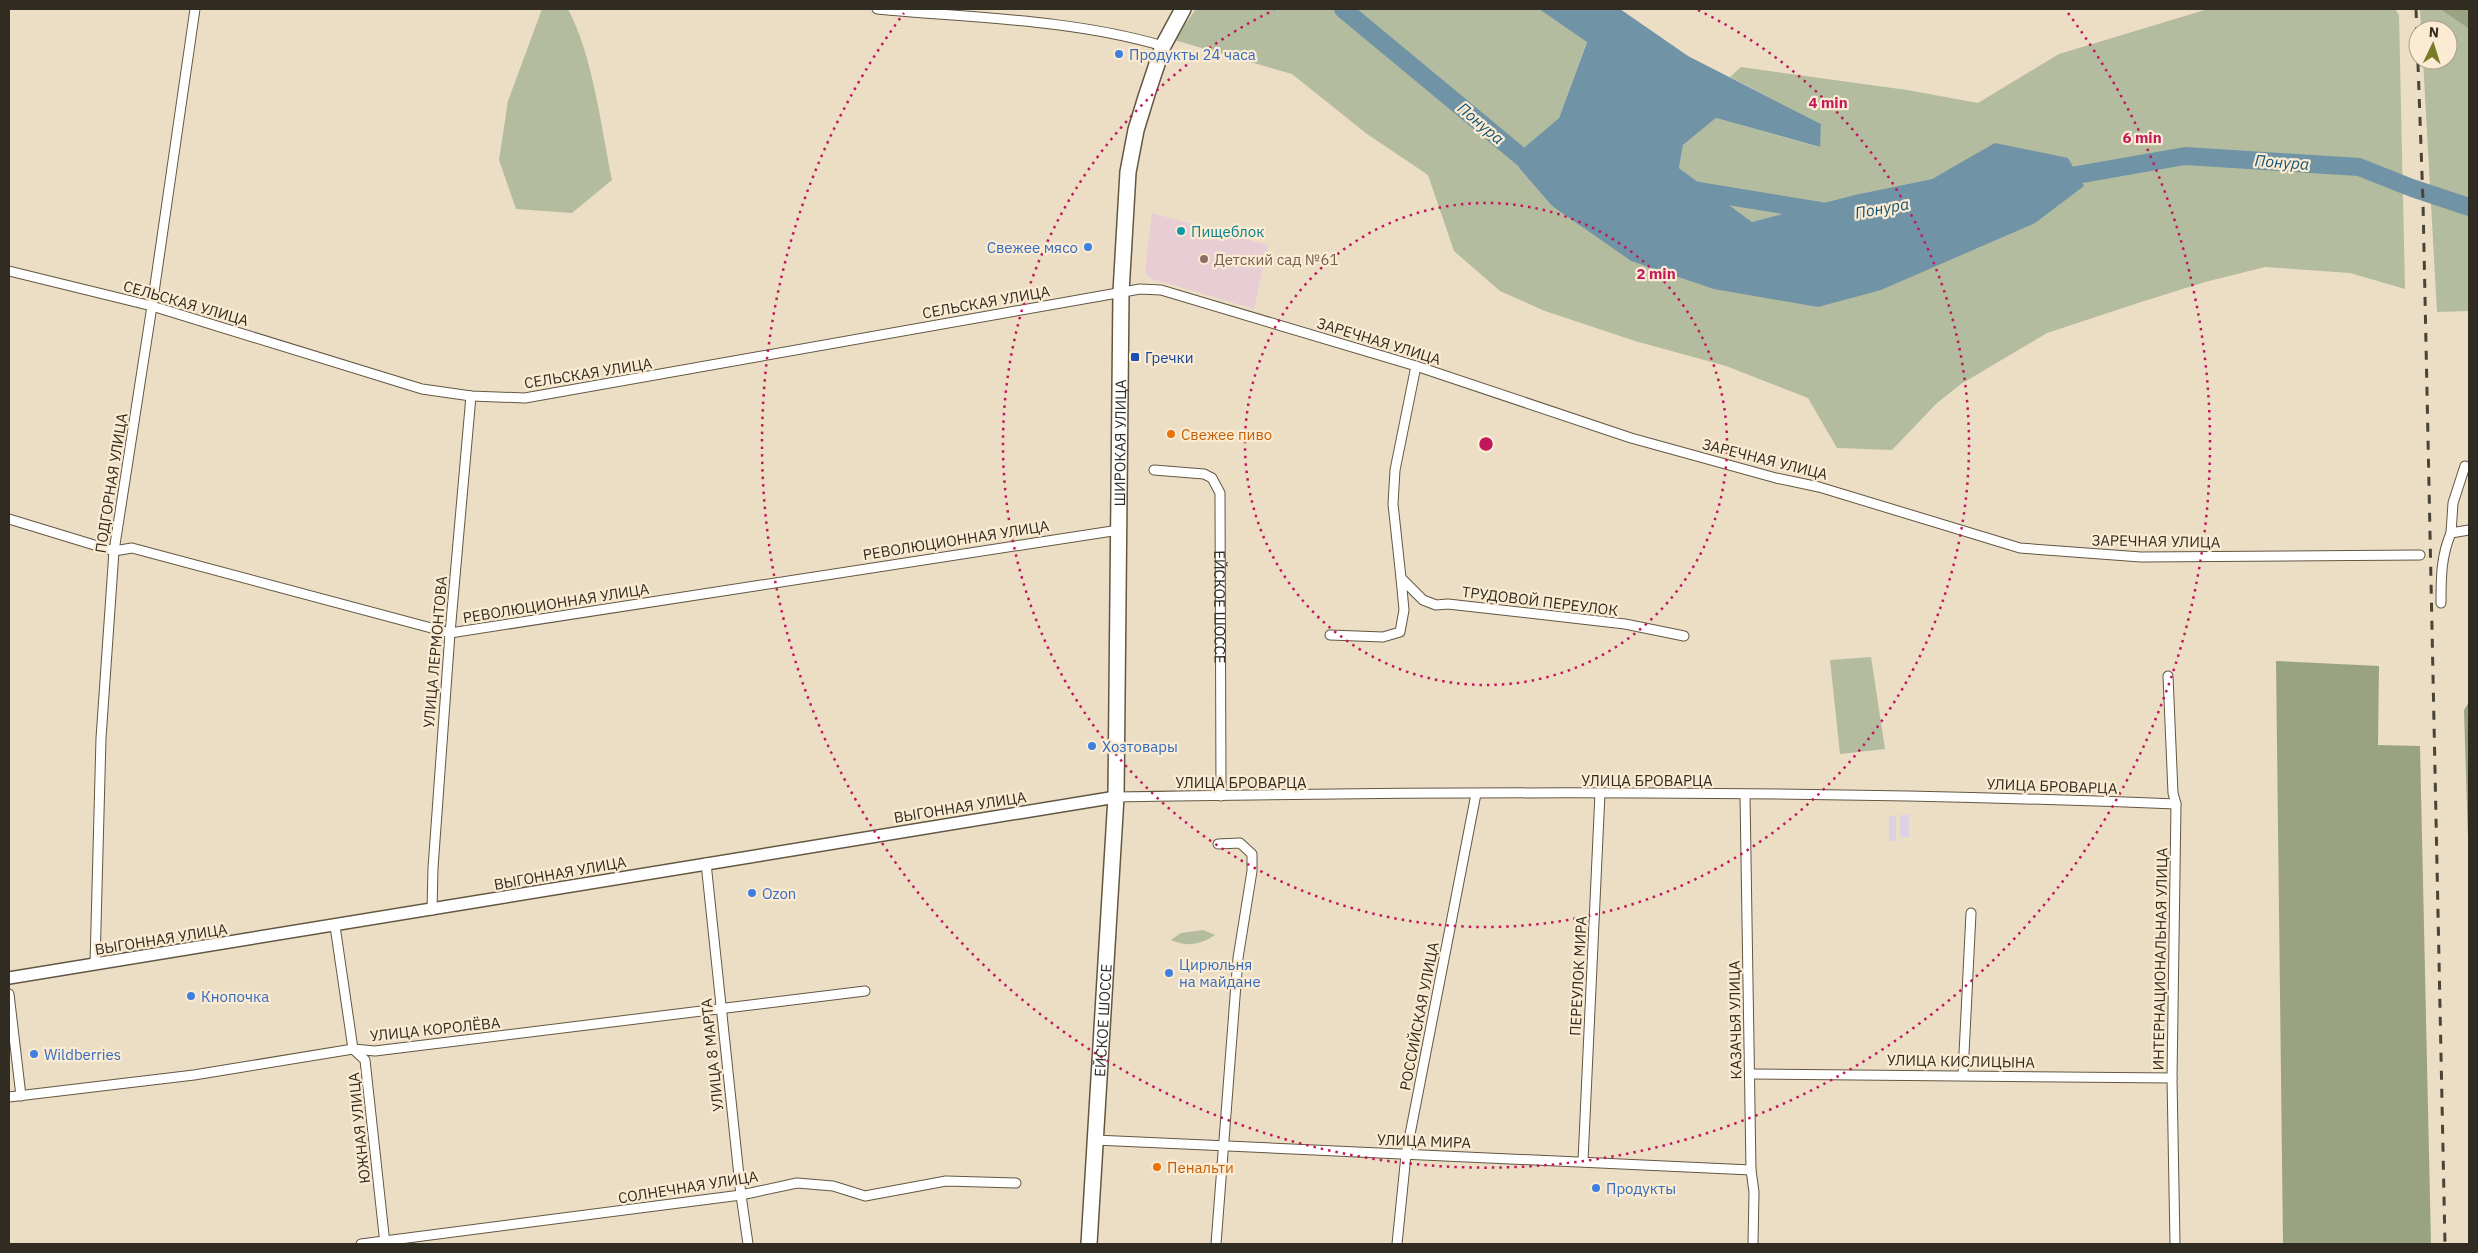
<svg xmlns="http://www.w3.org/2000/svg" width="2478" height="1253" viewBox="0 0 2478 1253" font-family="'IBM Plex Sans',sans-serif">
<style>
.industrial{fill:#ddd1e4}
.education{fill:#e8ced4}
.green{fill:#b3bc9e}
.forest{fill:#99a382}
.water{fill:#7093a6}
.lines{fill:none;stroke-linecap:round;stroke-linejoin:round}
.river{stroke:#7093a6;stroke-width:18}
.minor-casing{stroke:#635742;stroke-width:11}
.tertiary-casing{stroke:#635742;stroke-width:14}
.primary-casing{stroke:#635742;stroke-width:18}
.minor{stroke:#fff;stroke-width:9}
.tertiary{stroke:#fff;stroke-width:11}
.primary{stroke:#fff;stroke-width:15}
.rail{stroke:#4a4438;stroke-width:3;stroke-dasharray:9 9;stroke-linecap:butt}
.ring{fill:none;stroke:#c2185b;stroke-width:2.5;stroke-dasharray:2.5 5}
.shop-dot{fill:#3f7fe0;stroke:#faebd2;stroke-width:2}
.culture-dot{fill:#0f9aa8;stroke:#faebd2;stroke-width:2}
.education-dot{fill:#8d6e63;stroke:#faebd2;stroke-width:2}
.transit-dot{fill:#1a4fb4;stroke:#faebd2;stroke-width:2}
.food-dot{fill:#e8710a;stroke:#faebd2;stroke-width:2}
.labels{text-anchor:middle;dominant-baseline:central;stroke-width:4.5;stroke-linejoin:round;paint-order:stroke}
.shop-label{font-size:15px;fill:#366cbe;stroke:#faebd2;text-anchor:start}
.culture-label{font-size:15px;fill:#0d838f;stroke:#faebd2;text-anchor:start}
.education-label{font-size:15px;fill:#785e54;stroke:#faebd2;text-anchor:start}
.street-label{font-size:15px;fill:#312c22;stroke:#faebd2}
.transit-label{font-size:15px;fill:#164399;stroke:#faebd2;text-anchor:start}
.food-label{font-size:15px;fill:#c56008;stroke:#faebd2;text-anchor:start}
.water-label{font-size:16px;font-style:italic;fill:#135471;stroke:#faebd2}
.centre{fill:#c2185b;stroke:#faebd2;stroke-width:2.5}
.ring-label{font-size:15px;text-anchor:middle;font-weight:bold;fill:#c2185b;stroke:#faebd2;stroke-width:4.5;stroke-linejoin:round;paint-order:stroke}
</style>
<rect width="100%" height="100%" fill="#ecdec5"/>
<path class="industrial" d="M1900,815H1909V837H1900Z
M1889,816H1896V841H1889Z"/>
<path class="education" d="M1152,213L1268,245L1254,309L1149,278L1145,271Z"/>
<path class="green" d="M542,9H568C593,56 601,127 612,180L572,213L516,209L499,160L508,101Z
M1196,9H1539L1587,41L1559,118L1526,147L1519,168L1552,206L1631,261L1818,307L1963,162L1932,179L1854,195L1752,222L1679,168L1683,145L1716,118L1819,147L1821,124L1730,77L1741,67L1907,90L1978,103L2059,54L2208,9H2395L2399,15L2405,289L2350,273L2265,267L2205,282L2138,303L2047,333L1961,384L1937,403L1892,450L1837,448L1808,398L1726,366L1635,341L1545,311L1500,291L1454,251L1428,175L1367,134L1292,74L1174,40Z
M2420,9H2440L2469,29V311L2437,312L2423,60H2448V30H2421Z
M1871,657L1885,749L1840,754L1830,660Z
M1203,930L1215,935C1200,945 1187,947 1171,940L1181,933Z"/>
<path class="forest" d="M2440,9H2469V29Z
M2276,661L2379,666L2378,745L2420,746L2431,1244H2283Z
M2469,702V872L2464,710Z"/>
<path class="water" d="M1539,9H1620L1688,56L1821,124L1820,147L1716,118L1683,145L1679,168L1752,222L1854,195L1932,179L1995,143L2068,158L2084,186L2035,223L1881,290L1818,307L1714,289L1631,261L1552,206L1519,168L1525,147L1559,118L1587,42Z"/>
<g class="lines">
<path class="river" d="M1343,9L1530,164L1543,166
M2054,179L2185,156L2359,167L2412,188L2469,207
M1692,190L1826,212"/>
<g class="minor-casing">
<g id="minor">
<path d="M877,9C972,18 1071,19 1163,46"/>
<path d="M9,271L152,306L422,389L471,396L525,398L1140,289L1161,290L1416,366L1631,438L1776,478L1819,487L2020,548L2141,557L2420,555"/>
<path d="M1416,366L1395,470L1393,504L1401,578L1423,600L1436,605L1448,604L1625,624L1684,636"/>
<path id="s1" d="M1154,470L1204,474L1212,478L1220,493L1221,796"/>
<path d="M9,519L114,551L132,548L450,633L1119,530"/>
<path d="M2451,533L2453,503L2465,466"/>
<path d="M2441,603C2441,578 2441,556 2451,533L2469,530"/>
<path d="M1330,635L1383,637L1400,632L1404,610L1401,578"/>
<path d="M2168,676L2173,793L2176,804L2172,1078L2175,1244"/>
<path d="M1745,795L1751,1170L1754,1192L1753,1244"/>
<path d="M1116,797C1470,791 1823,790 2176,804"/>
<path d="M706,863L741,1195L748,1244"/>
<path d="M432,910L433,868L450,633L471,396"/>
<path d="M335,926L353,1049L365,1060L385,1244"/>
<path d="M95,964L101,738L114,551L152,306L195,9"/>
<path d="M9,994L21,1096"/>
<path d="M1750,1074L2172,1078"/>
<path d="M1963,1074L1971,913"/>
<path d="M9,1097L194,1075L353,1049L375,1051L865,991"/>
<path d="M1095,1140L1751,1170"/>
<path d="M1583,1161L1600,793"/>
<path d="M361,1244L741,1195L797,1183L833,1186L865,1196L946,1181L1016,1183"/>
<path d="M1216,1244L1238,958L1252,871V854L1240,843L1218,844"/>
<path d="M1397,1244L1406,1155L1476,794"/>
</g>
</g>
<g class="tertiary-casing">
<path id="tertiary" d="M9,978L1116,797"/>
</g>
<g class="primary-casing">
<g id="primary">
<path id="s2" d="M1089,1244L1116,797L1121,292L1128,172L1136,130L1147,94L1163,46L1183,9"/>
</g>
</g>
<use href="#minor" class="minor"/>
<use href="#tertiary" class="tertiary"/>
<use href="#primary" class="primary"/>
<path class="rail" d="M2416,9L2423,202L2445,1244"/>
</g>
<g class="ring">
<circle cx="1486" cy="444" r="241"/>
<path d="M1698 10A483 483 0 1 1 1274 10"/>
<path d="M2068 13A724 724 0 1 1 904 13"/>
</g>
<g class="shop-dot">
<circle cx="1119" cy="54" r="5"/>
<circle cx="1088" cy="247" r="5"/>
<circle cx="1092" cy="746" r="5"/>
<circle cx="752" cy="893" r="5"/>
<circle cx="1169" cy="973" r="5"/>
<circle cx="191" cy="996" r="5"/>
<circle cx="34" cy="1054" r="5"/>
<circle cx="1596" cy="1188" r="5"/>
</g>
<circle class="culture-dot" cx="1181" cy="231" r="5"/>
<circle class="education-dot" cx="1204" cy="259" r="5"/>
<rect class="transit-dot" x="1130" y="352" width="10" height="10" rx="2.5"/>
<g class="food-dot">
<circle cx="1171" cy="434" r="5"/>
<circle cx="1157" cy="1167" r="5"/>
</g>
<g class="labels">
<g class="shop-label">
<text x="1129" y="54">Продукты 24 часа</text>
<text x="1078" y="247" text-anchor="end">Свежее мясо</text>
<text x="1102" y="746">Хозтовары</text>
<text x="762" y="893">Ozon</text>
<text x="1179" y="964">Цирюльня<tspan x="1179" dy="17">на майдане</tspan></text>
<text x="201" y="996">Кнопочка</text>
<text x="44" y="1054">Wildberries</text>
<text x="1606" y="1188">Продукты</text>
</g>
<g class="culture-label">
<text x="1191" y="231">Пищеблок</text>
</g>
<g class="education-label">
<text x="1214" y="259">Детский сад №61</text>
</g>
<g class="street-label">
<text transform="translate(986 302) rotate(-10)">СЕЛЬСКАЯ УЛИЦА</text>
<text transform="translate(186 303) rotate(16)">СЕЛЬСКАЯ УЛИЦА</text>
<text transform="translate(1379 341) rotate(17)">ЗАРЕЧНАЯ УЛИЦА</text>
<text transform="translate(588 373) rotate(-9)">СЕЛЬСКАЯ УЛИЦА</text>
<text stroke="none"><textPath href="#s2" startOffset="802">ШИРОКАЯ УЛИЦА</textPath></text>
<text transform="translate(1765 459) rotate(14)">ЗАРЕЧНАЯ УЛИЦА</text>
<text transform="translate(111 483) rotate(-81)">ПОДГОРНАЯ УЛИЦА</text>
<text transform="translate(956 540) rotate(-9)">РЕВОЛЮЦИОННАЯ УЛИЦА</text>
<text transform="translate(2156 541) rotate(1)">ЗАРЕЧНАЯ УЛИЦА</text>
<text transform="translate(1540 601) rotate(7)">ТРУДОВОЙ ПЕРЕУЛОК</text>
<text transform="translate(556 603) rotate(-9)">РЕВОЛЮЦИОННАЯ УЛИЦА</text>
<text stroke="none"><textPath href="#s1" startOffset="190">ЕЙСКОЕ ШОССЕ</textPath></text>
<text transform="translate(435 652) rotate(-85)">УЛИЦА ЛЕРМОНТОВА</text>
<text x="1647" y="780">УЛИЦА БРОВАРЦА</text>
<text x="1241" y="782">УЛИЦА БРОВАРЦА</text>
<text transform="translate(2052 786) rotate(2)">УЛИЦА БРОВАРЦА</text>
<text transform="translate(960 807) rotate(-9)">ВЫГОННАЯ УЛИЦА</text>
<text transform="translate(560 873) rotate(-10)">ВЫГОННАЯ УЛИЦА</text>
<text transform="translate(161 939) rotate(-9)">ВЫГОННАЯ УЛИЦА</text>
<text transform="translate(2160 959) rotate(-89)">ИНТЕРНАЦИОНАЛЬНАЯ УЛИЦА</text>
<text transform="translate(1578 976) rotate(-87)">ПЕРЕУЛОК МИРА</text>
<text transform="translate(1419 1016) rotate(-79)">РОССИЙСКАЯ УЛИЦА</text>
<text transform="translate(1735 1020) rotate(-91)">КАЗАЧЬЯ УЛИЦА</text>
<text stroke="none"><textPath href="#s2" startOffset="224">ЕЙСКОЕ ШОССЕ</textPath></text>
<text transform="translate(435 1029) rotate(-6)">УЛИЦА КОРОЛЁВА</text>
<text transform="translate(712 1055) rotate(-96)">УЛИЦА 8 МАРТА</text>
<text transform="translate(1961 1061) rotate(1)">УЛИЦА КИСЛИЦЫНА</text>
<text transform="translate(359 1128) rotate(-96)">ЮЖНАЯ УЛИЦА</text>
<text transform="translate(1424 1141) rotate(2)">УЛИЦА МИРА</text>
<text transform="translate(688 1187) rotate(-9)">СОЛНЕЧНАЯ УЛИЦА</text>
</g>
<g class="transit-label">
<text x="1145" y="357">Гречки</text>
</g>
<g class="food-label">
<text x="1181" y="434">Свежее пиво</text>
<text x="1167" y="1167">Пенальти</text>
</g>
<g class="water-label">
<text transform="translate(1481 123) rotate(40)">Понура</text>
<text transform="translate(2282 162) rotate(4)">Понура</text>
<text transform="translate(1882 208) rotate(-10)">Понура</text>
</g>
</g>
<circle cx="1486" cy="444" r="8" class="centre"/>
<g class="ring-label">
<text x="1828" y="108">4 min</text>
<text x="2142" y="143">6 min</text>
<text x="1656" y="279">2 min</text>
</g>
<rect width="2478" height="1253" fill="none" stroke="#312c22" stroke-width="20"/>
<g transform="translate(2433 45) rotate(4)"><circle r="24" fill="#faebd2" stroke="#aa9f8c"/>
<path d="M0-4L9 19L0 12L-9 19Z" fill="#777c25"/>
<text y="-8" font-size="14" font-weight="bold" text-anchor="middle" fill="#312c22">N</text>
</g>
</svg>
